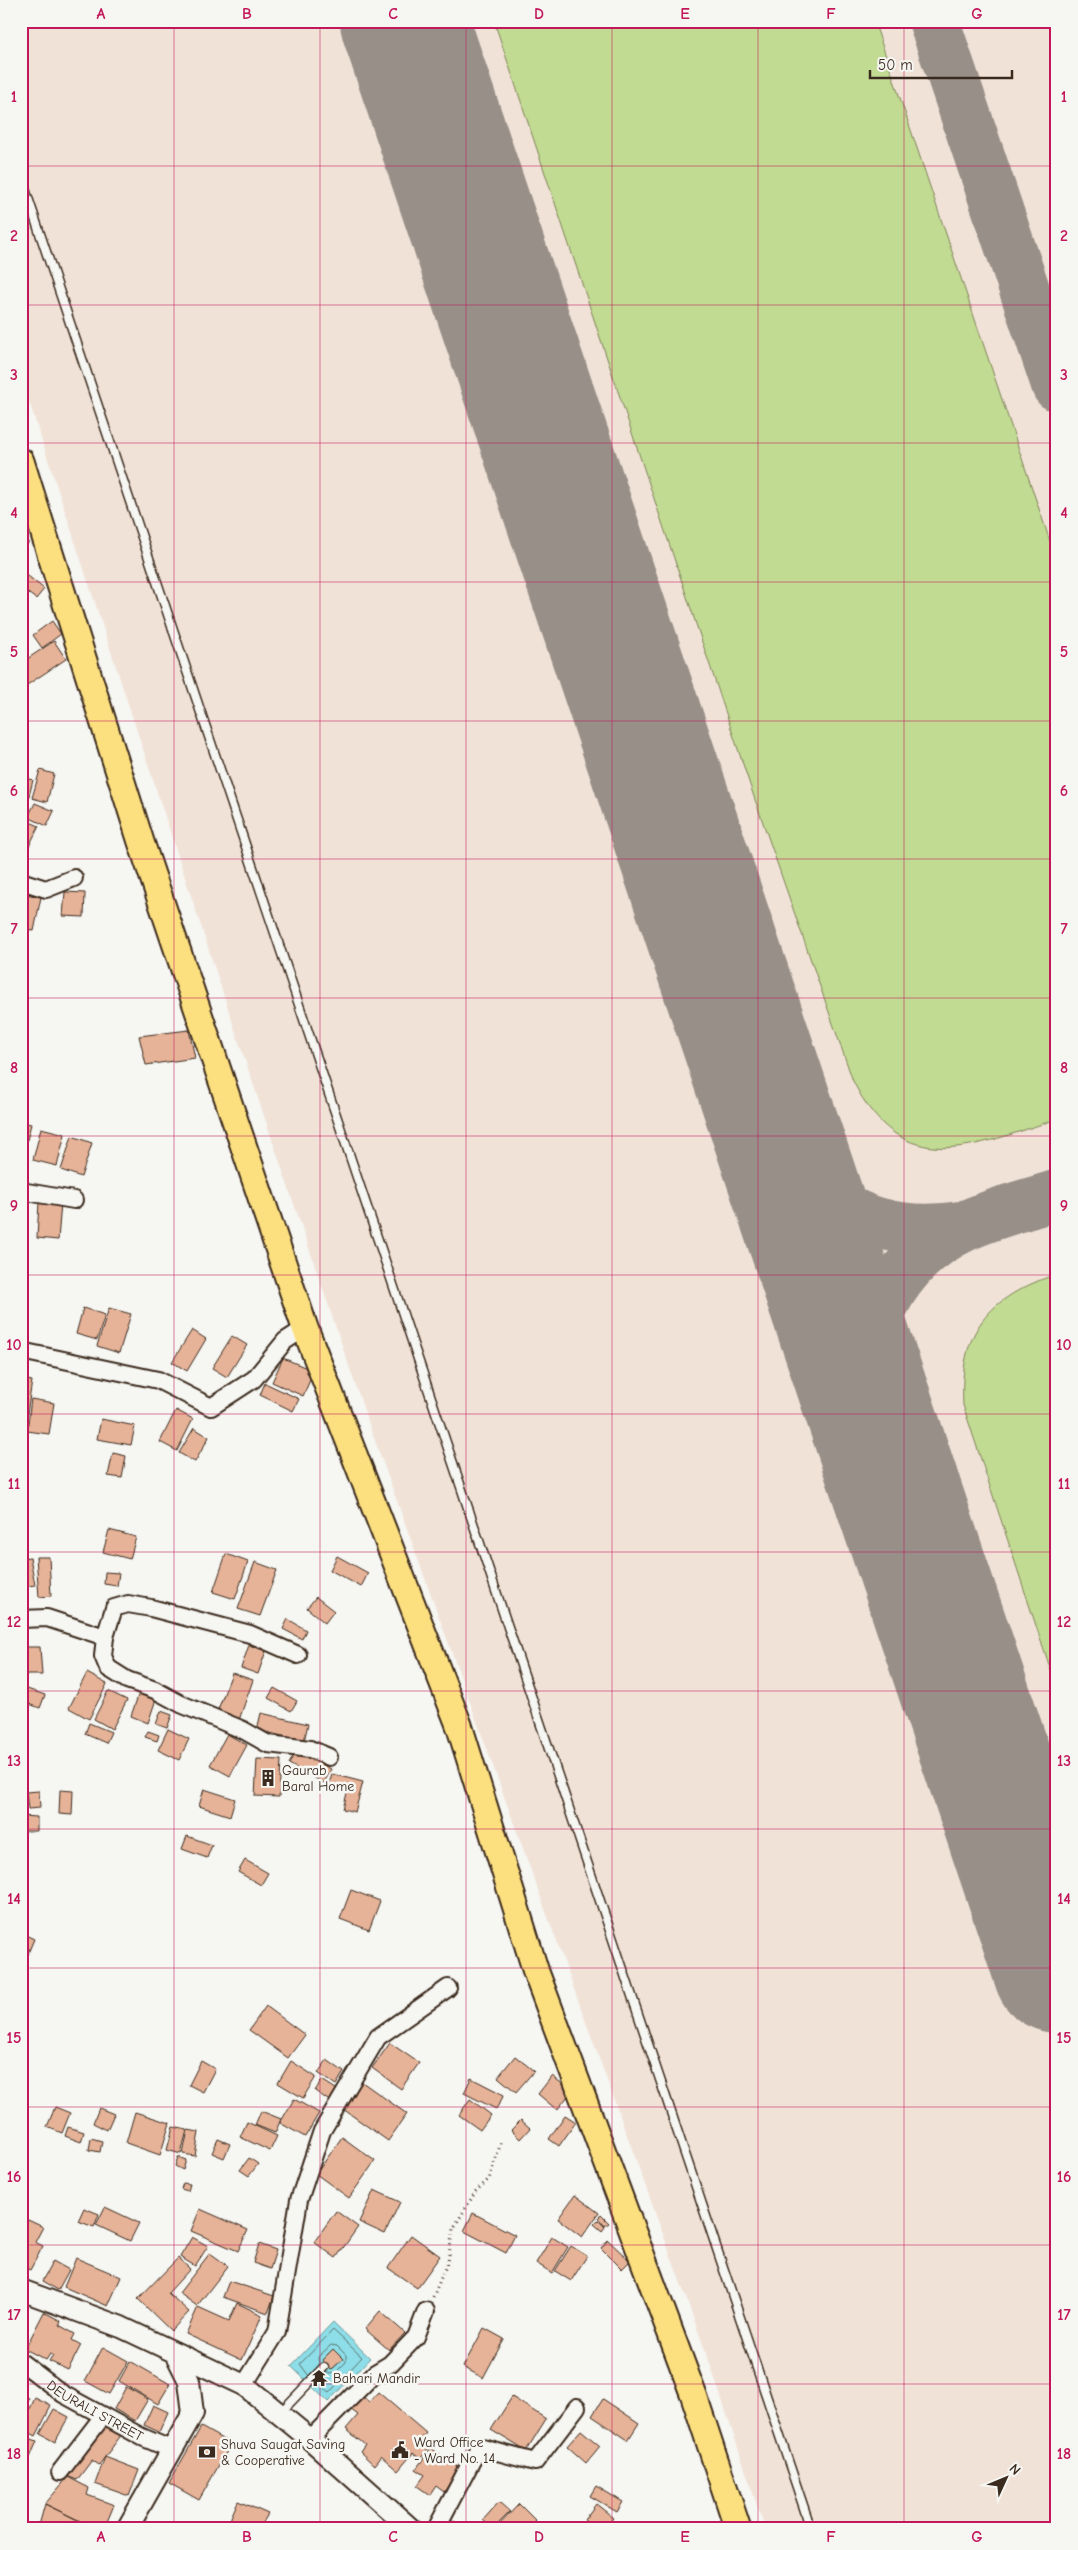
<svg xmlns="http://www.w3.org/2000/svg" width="1078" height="2550" viewBox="0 0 1078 2550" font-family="'Comic Neue',sans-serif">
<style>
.built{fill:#f1e2d7}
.green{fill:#c1db92;stroke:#7e8258}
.water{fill:#8ddee8;stroke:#6c9697;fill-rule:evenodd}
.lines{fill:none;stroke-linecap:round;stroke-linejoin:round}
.shore{stroke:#5c726f;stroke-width:1}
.taxiway{stroke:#989088;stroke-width:51}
.runway{stroke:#989088;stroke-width:128}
.building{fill:#e6b398;stroke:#3b2a1e}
.service-casing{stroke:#3b2a1e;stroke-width:11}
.minor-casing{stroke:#3b2a1e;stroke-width:20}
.tertiary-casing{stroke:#3b2a1e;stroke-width:24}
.primary-casing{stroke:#3b2a1e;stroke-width:29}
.path{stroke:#3b2a1e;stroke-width:3;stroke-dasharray:1 4;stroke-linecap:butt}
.service{stroke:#f6f6f2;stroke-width:8}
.minor{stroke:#f6f6f2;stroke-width:16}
.tertiary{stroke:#f6f6f2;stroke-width:20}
.primary{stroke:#fce080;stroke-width:25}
.grid{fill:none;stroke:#c2185b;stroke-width:1;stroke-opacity:0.55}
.labels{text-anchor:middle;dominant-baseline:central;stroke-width:5;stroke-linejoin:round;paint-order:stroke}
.poi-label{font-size:14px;fill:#3b2a1e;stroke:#f6f6f2;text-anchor:start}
.street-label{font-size:14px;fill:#3b2a1e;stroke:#f6f6f2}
.neatline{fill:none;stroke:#c2185b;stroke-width:2}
.grid-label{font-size:16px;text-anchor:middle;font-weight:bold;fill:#c2185b}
</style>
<rect width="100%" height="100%" fill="#f6f6f2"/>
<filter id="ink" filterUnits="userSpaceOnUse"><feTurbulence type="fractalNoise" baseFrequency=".02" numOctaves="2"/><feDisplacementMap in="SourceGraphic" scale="10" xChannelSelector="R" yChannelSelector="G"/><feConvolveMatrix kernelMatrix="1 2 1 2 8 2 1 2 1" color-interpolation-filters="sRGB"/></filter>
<g filter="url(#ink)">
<path class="built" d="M21,21H1057V2529H765L709,2361L365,1413L241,1048L21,377Z"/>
<path class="green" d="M494,21H874L1057,562V1119C975,1146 902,1181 853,1081L752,791Z
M1057,1274V1689L963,1405C959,1331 988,1297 1057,1274Z"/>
<path class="water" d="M333,2322L370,2358L328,2402L291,2366ZM333,2349L343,2359L331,2370L322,2360Z"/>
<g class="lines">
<path class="shore" d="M319,2365L318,2357L331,2345L337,2346L346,2355V2362L335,2373L330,2374L326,2372
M309,2376L300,2364L333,2330L362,2357L329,2393L316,2383"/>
<path class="taxiway" d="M934,21L1057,386
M774,1125C783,1141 791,1159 803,1174C844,1224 904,1236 965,1226
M872,1416C870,1396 867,1376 869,1356C875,1299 912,1251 963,1227C992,1213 1026,1205 1057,1195"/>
<path class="runway" d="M404,21L1057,1969"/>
</g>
<path class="building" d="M21,535L29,542L21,552Z
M22,571L44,589L36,599L21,588Z
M52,621L61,634L42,648L33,635Z
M54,641L66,659L24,687L21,683V663Z
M40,770L54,774L47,802L32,798Z
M21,776L33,780L26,808L21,807Z
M35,803L54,811L47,826L28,817Z
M21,818L39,826L22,860L21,859Z
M65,892L85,893L84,917L63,916Z
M21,893L41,897L34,931L21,929Z
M189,1030L195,1058L146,1065L139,1036Z
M21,1122L31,1124L27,1140L21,1138Z
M41,1128L65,1134L57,1166L33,1160Z
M72,1136L92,1143L81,1177L61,1170Z
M39,1202L61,1203L58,1240L37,1238Z
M83,1308L105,1315L97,1340L76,1334Z
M109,1308L131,1314L119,1353L97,1346Z
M192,1330L206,1339L187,1371L172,1362Z
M232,1336L247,1345L227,1377L212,1368Z
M283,1358L314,1371L303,1396L272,1382Z
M21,1379L32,1381L25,1427H21Z
M265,1383L299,1399L293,1411L260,1395Z
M31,1399L54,1403L49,1434L27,1431Z
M176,1410L193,1419L177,1451L160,1442Z
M101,1419L135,1426L131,1445L97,1439Z
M194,1428L209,1437L195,1462L179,1453Z
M113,1453L126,1456L122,1478L108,1476Z
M109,1530L136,1537L130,1559L103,1552Z
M226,1554L248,1562L235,1599L213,1592Z
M337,1556L368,1573L361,1587L330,1570Z
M30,1557L35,1585L21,1587V1558Z
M36,1557H49L51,1596L39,1597Z
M255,1562L277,1570L260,1616L238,1609Z
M105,1572L119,1573L117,1586L104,1584Z
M316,1597L334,1611L325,1623L307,1608Z
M288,1619L306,1630L302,1639L283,1629Z
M249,1645L266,1651L258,1674L241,1668Z
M21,1647H40L42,1675H21Z
M87,1673L107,1684L89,1719L69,1708Z
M232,1673L253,1680L239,1720L217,1712Z
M21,1687L45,1695L40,1708L21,1701Z
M274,1688L297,1701L291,1711L268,1698Z
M108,1691L127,1700L112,1729L94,1719Z
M139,1693L156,1699L148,1723L131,1716Z
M161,1711L172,1715L167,1728L156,1724Z
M261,1713L308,1724L304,1741L257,1730Z
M89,1723L111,1732L106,1743L85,1734Z
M168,1729L189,1739L179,1760L158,1750Z
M148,1731L159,1735L157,1741L145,1737Z
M227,1734L247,1745L230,1776L210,1765Z
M296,1751L331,1769L324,1783L289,1764Z
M257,1759L281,1760L279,1797L255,1796Z
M332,1774L363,1782L355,1812L343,1809L348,1789L329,1785Z
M204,1789L235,1799L230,1816L199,1806Z
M60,1790L73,1791L72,1815L59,1814Z
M39,1791L40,1808L28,1809L26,1792Z
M21,1816L37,1817V1831H21Z
M187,1836L212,1845L207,1858L182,1849Z
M245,1860L268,1873L261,1885L238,1872Z
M351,1890L380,1901L369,1930L340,1919Z
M21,1933L34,1939L26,1958L21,1956Z
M266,2006L305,2035L288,2058L249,2030Z
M390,2043L419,2063L401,2089L372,2068Z
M515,2056L534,2071L516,2092L498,2077Z
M327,2060L344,2072L336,2085L318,2073Z
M201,2061L215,2069L203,2092L189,2085Z
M291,2061L316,2077L303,2098L278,2083Z
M552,2076L572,2091L557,2110L538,2094Z
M471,2078L504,2095L496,2109L464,2093Z
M322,2080L339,2091L331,2102L315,2091Z
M362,2082L407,2114L388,2141L343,2109Z
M294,2099L319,2113L305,2137L280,2123Z
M470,2099L491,2115L480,2130L459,2115Z
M55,2107L70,2113L62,2133L47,2127Z
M99,2108L114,2114L107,2130L93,2123Z
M261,2111L281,2119L275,2133L255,2125Z
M135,2112L170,2123L160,2155L126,2143Z
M565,2115L576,2122L559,2146L549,2139Z
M521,2120L530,2128L520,2139L511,2130Z
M247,2122L277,2136L270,2151L240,2137Z
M68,2127L84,2132L81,2142L65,2136Z
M173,2127L187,2130L181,2154L167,2150Z
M188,2130L199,2132L195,2156L183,2154Z
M342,2137L375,2161L349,2198L316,2174Z
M91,2138L102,2141L100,2152L89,2150Z
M218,2139L230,2144L224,2158L212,2153Z
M178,2157L186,2160L183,2170L175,2166Z
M249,2158L258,2164L249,2176L240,2170Z
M183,2183L190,2184L188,2191L181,2189Z
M374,2190L400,2202L385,2234L359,2222Z
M575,2195L599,2213L582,2237L558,2219Z
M105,2207L139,2223L130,2241L96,2225Z
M84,2208L99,2214L94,2227L78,2221Z
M200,2209L248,2230L238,2251L191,2231Z
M336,2211L358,2227L336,2258L314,2242Z
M473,2213L515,2235L506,2253L464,2231Z
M601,2215L609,2223L605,2226L598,2218Z
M28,2220L43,2227L35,2242L43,2246L30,2270L21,2266V2233Z
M598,2220L605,2227L602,2231L594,2224Z
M411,2235L440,2256L417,2288L388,2268Z
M192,2237L208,2246L195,2266L180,2257Z
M552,2237L568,2247L552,2273L536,2263Z
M608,2240L630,2261L622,2269L601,2248Z
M259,2244L276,2250L270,2269L253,2263Z
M571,2246L587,2256L571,2281L555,2271Z
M210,2253L228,2266L197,2306L179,2293Z
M76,2258L121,2277L108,2306L64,2287Z
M178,2258L190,2269L168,2293L189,2312L171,2331L138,2299Z
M53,2261L69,2270L58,2290L42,2281Z
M229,2281L274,2296L268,2313L223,2297Z
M237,2303L262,2315L242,2360L186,2334L198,2307L229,2321Z
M380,2311L405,2333L389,2350L365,2329Z
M44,2312L61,2321L59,2325L75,2334L72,2340L81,2345L68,2370L49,2361L53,2355L50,2354L46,2360L25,2349Z
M484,2328L504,2339L483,2378L463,2367Z
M103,2347L128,2361L109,2394L85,2381Z
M333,2349L343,2359L331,2370L322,2360Z
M130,2361L170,2384L158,2404L119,2381Z
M126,2387L148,2399L135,2421L114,2409Z
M378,2392L426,2433L422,2438L431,2446L420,2459L413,2453L398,2471L381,2456L374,2465L360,2452L365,2445L346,2429L358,2415L350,2409L361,2395L369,2402Z
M21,2395L29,2398L21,2420Z
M512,2397L546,2419L526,2451L491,2430Z
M35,2398L51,2406L36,2436L21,2428Z
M603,2399L639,2423L628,2440L592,2416Z
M153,2405L168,2412L159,2432L144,2425Z
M54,2409L69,2417L55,2442L40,2434Z
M104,2427L122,2434L99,2465L92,2460L77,2480L64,2475Z
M201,2427L231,2444L199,2500L169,2483Z
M581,2430L600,2446L586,2463L567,2446Z
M21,2435L37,2441L26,2467L21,2465Z
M431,2448L460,2468L444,2492L436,2486L430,2495L417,2486L425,2475L416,2469Z
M105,2457L139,2470L129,2496L95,2484Z
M68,2477L89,2488L87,2495L114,2505L104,2529H76L80,2521L45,2504Z
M596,2486L623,2502L617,2512L590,2496Z
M238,2501L268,2514L259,2529H226Z
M499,2502L510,2512L493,2529L483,2520Z
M45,2504L80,2521L76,2529H38Z
M519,2504L536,2521L528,2529H503L499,2525Z
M596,2504L614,2518L605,2529H595L584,2520Z
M452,2520L468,2529H447Z"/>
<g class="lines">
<g class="service-casing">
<path id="service" d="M21,177L811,2529
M280,2413L324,2367"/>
</g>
<g class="minor-casing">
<g id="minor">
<path d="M21,881L46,889L74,878"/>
<path d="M21,1191L74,1200"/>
<path d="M21,1351L158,1380L211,1407L254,1379L285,1341L305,1328"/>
<path d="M21,1619L47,1618L105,1637"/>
<path d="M298,1655L250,1634L151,1608L128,1604L114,1608L105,1637L103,1656L108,1668L127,1680L155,1690L181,1704L243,1730L268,1744L310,1749L329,1757"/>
<path id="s1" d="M21,2362L63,2394L142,2437L173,2450"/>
<path d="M244,2385L277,2332L299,2200L322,2131L378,2037L448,1988"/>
<path d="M310,2439L375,2373L390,2364L416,2337L426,2311"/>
<path d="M60,2472L103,2416"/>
<path d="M436,2529L479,2447L535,2462L577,2407"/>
</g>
</g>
<g class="tertiary-casing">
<path id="tertiary" d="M21,2290L121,2327L244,2385L310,2439L411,2529
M127,2529L193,2413L189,2381L175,2353"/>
</g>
<g class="primary-casing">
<path id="primary" d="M21,461L141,842L305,1328L459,1725L536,1972L694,2396L738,2529"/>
</g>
<path class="path" d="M433,2297L448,2261L453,2229L476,2191L489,2179L502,2140"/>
<use href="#service" class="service"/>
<use href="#minor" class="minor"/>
<use href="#tertiary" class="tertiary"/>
<use href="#primary" class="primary"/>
</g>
</g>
<path class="grid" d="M174,21V2529M320,21V2529M466,21V2529M612,21V2529M758,21V2529M904,21V2529M21,166H1057M21,305H1057M21,443H1057M21,582H1057M21,721H1057M21,859H1057M21,998H1057M21,1136H1057M21,1275H1057M21,1414H1057M21,1552H1057M21,1691H1057M21,1829H1057M21,1968H1057M21,2107H1057M21,2245H1057M21,2384H1057"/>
<defs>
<g id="building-bare" transform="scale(1.35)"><path d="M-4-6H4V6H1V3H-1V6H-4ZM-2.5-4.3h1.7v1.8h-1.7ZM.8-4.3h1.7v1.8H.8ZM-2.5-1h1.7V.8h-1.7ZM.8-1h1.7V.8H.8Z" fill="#3b2a1e" stroke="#f6f6f2" stroke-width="2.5" paint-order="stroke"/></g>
<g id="temple-bare" transform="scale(1.35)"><path d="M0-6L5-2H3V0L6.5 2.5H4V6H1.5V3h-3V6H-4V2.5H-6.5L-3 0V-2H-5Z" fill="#3b2a1e" stroke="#f6f6f2" stroke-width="2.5" paint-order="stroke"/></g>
<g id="civic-bare" transform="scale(1.35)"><path d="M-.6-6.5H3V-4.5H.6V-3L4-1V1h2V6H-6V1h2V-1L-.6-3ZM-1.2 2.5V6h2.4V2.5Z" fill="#3b2a1e" stroke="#f6f6f2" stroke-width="2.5" paint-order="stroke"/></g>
<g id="bank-bare" transform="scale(1.35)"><path d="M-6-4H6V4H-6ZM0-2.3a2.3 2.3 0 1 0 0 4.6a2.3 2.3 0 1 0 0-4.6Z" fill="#3b2a1e" stroke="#f6f6f2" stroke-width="2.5" paint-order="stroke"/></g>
</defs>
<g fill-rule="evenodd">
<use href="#building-bare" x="268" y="1778"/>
<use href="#temple-bare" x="319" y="2378"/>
<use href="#civic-bare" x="400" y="2450"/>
<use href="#bank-bare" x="207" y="2452"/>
</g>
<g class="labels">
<g class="poi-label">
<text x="282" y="1770">Gaurab<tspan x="282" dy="16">Baral Home</tspan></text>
<text x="333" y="2378">Bahari Mandir</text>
<text x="414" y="2442">Ward Office<tspan x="414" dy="16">- Ward No. 14</tspan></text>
<text x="221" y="2444">Shuva Saugat Saving<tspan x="221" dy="16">&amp; Cooperative</tspan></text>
</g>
<g class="street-label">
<text stroke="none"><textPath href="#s1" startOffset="89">DEURALI STREET</textPath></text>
</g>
</g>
<rect width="1078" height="2550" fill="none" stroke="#f6f6f2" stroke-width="55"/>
<g transform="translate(1006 2478) rotate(46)" stroke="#f6f6f2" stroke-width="4" paint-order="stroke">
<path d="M0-4L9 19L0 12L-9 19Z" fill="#3b2a1e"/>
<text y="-8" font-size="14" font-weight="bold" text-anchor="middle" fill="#3b2a1e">N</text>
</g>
<path d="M870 70v8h142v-8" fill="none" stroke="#3b2a1e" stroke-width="2.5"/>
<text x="878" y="70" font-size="15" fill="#3b2a1e" stroke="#f6f6f2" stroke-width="4" paint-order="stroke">50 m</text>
<rect x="28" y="28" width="1022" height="2494" class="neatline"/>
<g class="grid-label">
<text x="101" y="19">A</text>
<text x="247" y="19">B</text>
<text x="393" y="19">C</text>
<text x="539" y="19">D</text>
<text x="685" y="19">E</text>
<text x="831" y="19">F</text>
<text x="977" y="19">G</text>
<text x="14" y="102">1</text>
<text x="1064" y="102">1</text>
<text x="14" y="241">2</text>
<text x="1064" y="241">2</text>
<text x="14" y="380">3</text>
<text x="1064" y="380">3</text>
<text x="14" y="518">4</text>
<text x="1064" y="518">4</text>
<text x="14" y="657">5</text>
<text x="1064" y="657">5</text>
<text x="14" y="796">6</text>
<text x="1064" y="796">6</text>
<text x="14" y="934">7</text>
<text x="1064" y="934">7</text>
<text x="14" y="1073">8</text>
<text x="1064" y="1073">8</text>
<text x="14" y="1211">9</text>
<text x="1064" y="1211">9</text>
<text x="14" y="1350">10</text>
<text x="1064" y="1350">10</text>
<text x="14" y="1489">11</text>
<text x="1064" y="1489">11</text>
<text x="14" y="1627">12</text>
<text x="1064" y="1627">12</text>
<text x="14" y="1766">13</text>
<text x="1064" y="1766">13</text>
<text x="14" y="1904">14</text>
<text x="1064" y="1904">14</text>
<text x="14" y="2043">15</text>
<text x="1064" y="2043">15</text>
<text x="14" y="2182">16</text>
<text x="1064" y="2182">16</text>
<text x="14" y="2320">17</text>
<text x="1064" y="2320">17</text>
<text x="14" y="2459">18</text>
<text x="1064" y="2459">18</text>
<text x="101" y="2542">A</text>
<text x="247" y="2542">B</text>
<text x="393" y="2542">C</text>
<text x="539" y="2542">D</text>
<text x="685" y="2542">E</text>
<text x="831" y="2542">F</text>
<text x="977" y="2542">G</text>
</g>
</svg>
